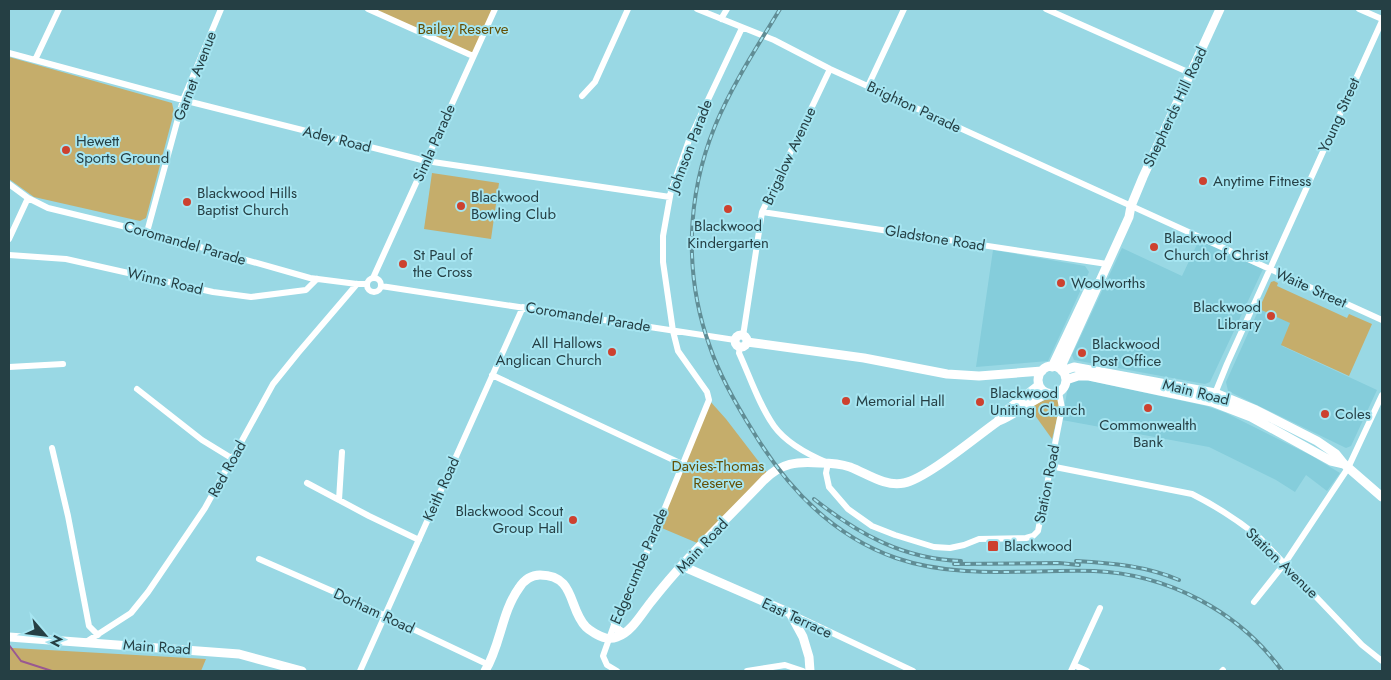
<svg xmlns="http://www.w3.org/2000/svg" width="1391" height="680" viewBox="0 0 1391 680" font-family="Jost,sans-serif">
<style>
.built{fill:#85cddb}
.green{fill:#c5ad6b}
.lines{fill:none;stroke-linecap:round;stroke-linejoin:round}
.stream{stroke:#995892;stroke-width:2}
.street{stroke:#fff;stroke-width:6}
.secondary{stroke:#fff;stroke-width:9}
.rail-casing{stroke:#608d95;stroke-width:4}
.rail{stroke:#a6e5f1;stroke-width:2;stroke-dasharray:5.5;stroke-linecap:butt}
.poi-dot{fill:#cd412f;stroke:#a6e5f1;stroke-width:2}
.labels{text-anchor:middle;dominant-baseline:central;stroke-width:4;stroke-linejoin:round;paint-order:stroke}
.park-label{font-size:15px;fill:#634f05;stroke:#a6e5f1}
.street-label{font-size:15px;fill:#253f44;stroke:#a6e5f1}
.poi-label{font-size:15px;fill:#253f44;stroke:#a6e5f1;text-anchor:start}
</style>
<rect width="100%" height="100%" fill="#99d8e4"/>
<path class="built" d="M1199,240L1263,269L1210,382L1205,384L1074,360L1072,355L1122,248L1182,276Z
M993,250L1085,266L1089,272L1048,361L976,367Z
M1259,309L1291,323L1282,346L1377,390L1351,446L1346,448L1228,391L1226,382Z
M1077,378L1206,406L1226,413L1312,456L1340,473L1327,491L1306,475L1295,492L1276,480L1209,447L1062,420L1069,381Z"/>
<path class="green" d="M368,9H495L473,56Z
M9,57L172,103L174,112L146,218L140,221L34,197L9,179Z
M432,173L499,183L491,239L424,229Z
M1274,281L1278,283L1277,286L1347,318L1349,314L1372,324L1349,376L1281,345L1290,323L1259,309L1271,282Z
M1058,399L1060,407L1052,439L1029,407L1045,400Z
M709,400L726,419L769,475L702,545L657,526Z
M9,648H13L206,659L201,671H9Z"/>
<g class="lines">
<path class="stream" d="M9,645L21,661L52,671"/>
<path class="street" d="M368,9L473,56
M697,9L774,40L830,69L1382,320
M1046,9L1190,73
M1359,9L1382,19
M721,19L727,9
M9,53L183,100L426,161L670,197
M35,60L59,9
M868,86L904,9
M582,96L595,82L628,9
M9,184L28,198L48,208L147,232L310,278L357,284H367
M762,212L1107,264
M147,232L183,100L221,9
M9,239L28,198
M9,255L66,259L213,292L251,297L306,290L317,279
M367 285a7 7 0 1 1 14 0a7 7 0 1 1-14 0Z
M373,278L495,9
M381,286L735,340
M743,336L762,212L830,69
M740,347L739,353C750,377 759,405 774,426C787,444 809,455 828,463L826,473L829,487L848,509L872,526L895,535L934,547L950,548L964,545L979,539L1026,538L1033,536L1038,531L1062,408L1059,392
M9,367L63,364
M492,375L682,464
M137,389L202,440L233,459
M1214,396L1227,364L1382,21
M52,448L68,516L89,626L98,635
M1050,466L1192,494C1216,506 1239,521 1260,538L1362,645L1382,661
M307,483L369,516L419,540
M339,500L342,452
M259,559L339,594L489,665
M1254,602L1285,563L1348,468L1382,395
M790,613L913,671
M86,642L131,613L148,592L205,508L273,384L298,353L357,284
M1074,665L1087,671
M360,671L523,307
M617,671L607,665L603,656L615,622L642,564L709,400L707,392L678,351L673,331L663,262V236L671,191L689,140L742,28
M747,671L785,665L803,671
M1071,671L1100,608
M1222,671L1223,670"/>
<path class="secondary" d="M735 341a6 6 0 1 1 12 0a6 6 0 1 1-12 0Z
M747,342L864,358L947,374L979,376L1042,371
M1038 380a14 14 0 1 1 28 0a14 14 0 1 1-28 0Z
M1052,367L1088,291
M1060,369L1129,217L1131,206L1143,177L1220,9
M1062,371L1074,367L1215,393L1256,410L1317,441L1336,454L1344,464L1382,497
M1066,380L1078,376H1089L1212,402L1251,417L1331,461L1344,464
M999,421C1017,413 1031,401 1048,393
M682,566L790,613L803,637L809,657L810,671
M615,622L617,629L623,634
M9,637L239,654L302,671
M485,671C501,645 501,613 519,588C524,580 531,575 540,575C576,575 568,609 586,627C589,630 593,632 596,634C603,638 609,640 617,637C632,632 642,613 651,602C685,558 726,520 764,480C781,463 797,461 820,463C830,463 841,464 850,467C868,474 885,487 904,483C926,479 977,436 997,422L1007,410L1039,385"/>
<g class="rail-casing">
<path id="rail" d="M780,9C757,47 732,85 715,126C686,197 684,276 710,347C720,377 737,406 754,433C788,489 833,536 896,558C960,580 1027,569 1094,571C1167,574 1239,611 1282,671
M814,499C858,534 903,559 961,561
M1076,561C1112,563 1146,566 1179,580
M954,564L1059,563L1079,565"/>
</g>
<use href="#rail" class="rail"/>
</g>
<g class="poi-dot">
<circle cx="66" cy="150" r="5"/>
<circle cx="1203" cy="181" r="5"/>
<circle cx="187" cy="202" r="5"/>
<circle cx="461" cy="206" r="5"/>
<circle cx="728" cy="209" r="5"/>
<circle cx="1154" cy="247" r="5"/>
<circle cx="403" cy="264" r="5"/>
<circle cx="1061" cy="283" r="5"/>
<circle cx="1271" cy="316" r="5"/>
<circle cx="612" cy="352" r="5"/>
<circle cx="1082" cy="353" r="5"/>
<circle cx="846" cy="401" r="5"/>
<circle cx="980" cy="402" r="5"/>
<circle cx="1148" cy="408" r="5"/>
<circle cx="1325" cy="414" r="5"/>
<circle cx="573" cy="520" r="5"/>
<rect x="987" y="540" width="12" height="12" rx="2.5"/>
</g>
<g class="labels">
<g class="park-label">
<text x="463" y="29">Bailey Reserve</text>
<text x="718" y="466">Davies-Thomas<tspan x="718" dy="17">Reserve</tspan></text>
</g>
<g class="street-label">
<text transform="translate(195 76) rotate(-69)">Garnet Avenue</text>
<text transform="translate(914 107) rotate(25)">Brighton Parade</text>
<text transform="translate(1175 107) rotate(-65)">Shepherds Hill Road</text>
<text transform="translate(1339 115) rotate(-66)">Young Street</text>
<text transform="translate(337 139) rotate(14)">Adey Road</text>
<text transform="translate(434 143) rotate(-66)">Simla Parade</text>
<text transform="translate(690 146) rotate(-69)">Johnson Parade</text>
<text transform="translate(789 156) rotate(-65)">Brigalow Avenue</text>
<text transform="translate(935 238) rotate(9)">Gladstone Road</text>
<text transform="translate(185 243) rotate(16)">Coromandel Parade</text>
<text transform="translate(165 281) rotate(13)">Winns Road</text>
<text transform="translate(1311 288) rotate(24)">Waite Street</text>
<text transform="translate(588 317) rotate(9)">Coromandel Parade</text>
<text transform="translate(1196 392) rotate(14)">Main Road</text>
<text transform="translate(227 469) rotate(-61)">Red Road</text>
<text transform="translate(1047 484) rotate(-79)">Station Road</text>
<text transform="translate(441 489) rotate(-66)">Keith Road</text>
<text transform="translate(702 546) rotate(-47)">Main Road</text>
<text transform="translate(1282 563) rotate(44)">Station Avenue</text>
<text transform="translate(639 566) rotate(-67)">Edgecumbe Parade</text>
<text transform="translate(374 611) rotate(25)">Dorham Road</text>
<text transform="translate(797 618) rotate(25)">East Terrace</text>
<text transform="translate(157 647) rotate(4)">Main Road</text>
</g>
<g class="poi-label">
<text x="76" y="141">Hewett<tspan x="76" dy="17">Sports Ground</tspan></text>
<text x="1213" y="181">Anytime Fitness</text>
<text x="197" y="193">Blackwood Hills<tspan x="197" dy="17">Baptist Church</tspan></text>
<text x="471" y="197">Blackwood<tspan x="471" dy="17">Bowling Club</tspan></text>
<text x="728" y="226" text-anchor="middle">Blackwood<tspan x="728" dy="17">Kindergarten</tspan></text>
<text x="1164" y="238">Blackwood<tspan x="1164" dy="17">Church of Christ</tspan></text>
<text x="413" y="255">St Paul of<tspan x="413" dy="17">the Cross</tspan></text>
<text x="1071" y="283">Woolworths</text>
<text x="1261" y="307" text-anchor="end">Blackwood<tspan x="1261" dy="17">Library</tspan></text>
<text x="602" y="343" text-anchor="end">All Hallows<tspan x="602" dy="17">Anglican Church</tspan></text>
<text x="1092" y="344">Blackwood<tspan x="1092" dy="17">Post Office</tspan></text>
<text x="990" y="393">Blackwood<tspan x="990" dy="17">Uniting Church</tspan></text>
<text x="856" y="401">Memorial Hall</text>
<text x="1335" y="414">Coles</text>
<text x="1148" y="425" text-anchor="middle">Commonwealth<tspan x="1148" dy="17">Bank</tspan></text>
<text x="563" y="511" text-anchor="end">Blackwood Scout<tspan x="563" dy="17">Group Hall</tspan></text>
<text x="1004" y="546">Blackwood</text>
</g>
</g>
<rect width="1391" height="680" fill="none" stroke="#253f44" stroke-width="20"/>
<g transform="translate(45 635) rotate(118)" stroke="#a6e5f1" stroke-width="4" paint-order="stroke">
<path d="M0-4L9 19L0 12L-9 19Z" fill="#253f44"/>
<text y="-8" font-size="14" font-weight="bold" text-anchor="middle" fill="#253f44">N</text>
</g>
</svg>
